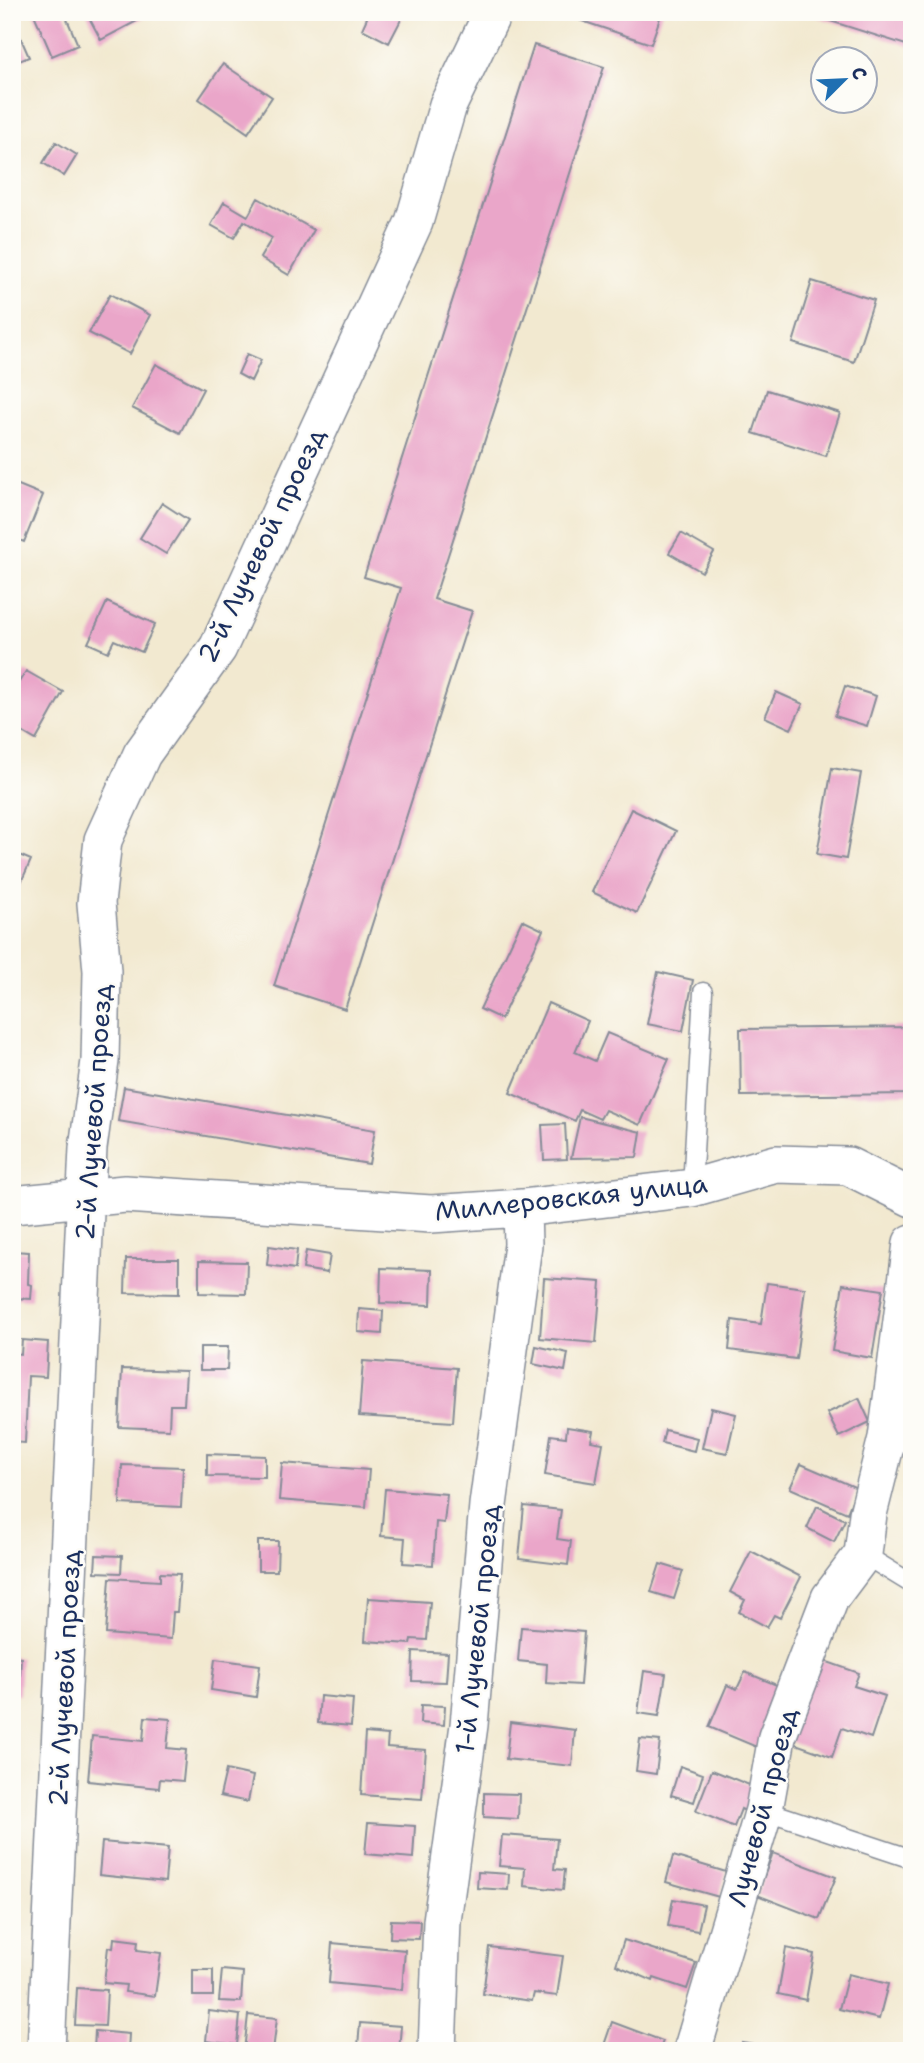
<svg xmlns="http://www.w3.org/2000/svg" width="924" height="2063" viewBox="0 0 924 2063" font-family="'Shantell Sans',sans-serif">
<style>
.building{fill:#eaa6c9}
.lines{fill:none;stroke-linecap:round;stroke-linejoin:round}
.service-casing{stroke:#868c97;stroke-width:21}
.minor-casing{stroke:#868c97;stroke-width:40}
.service{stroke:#fff;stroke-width:18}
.minor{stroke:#fff;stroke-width:37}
.labels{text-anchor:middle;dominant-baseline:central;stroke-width:5;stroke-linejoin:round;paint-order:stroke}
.street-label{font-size:26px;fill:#1b2f5e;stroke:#fdfcf7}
</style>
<rect width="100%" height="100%" fill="#fdfcf7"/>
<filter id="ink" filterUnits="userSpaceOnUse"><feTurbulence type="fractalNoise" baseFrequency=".0143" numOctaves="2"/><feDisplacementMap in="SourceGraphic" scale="14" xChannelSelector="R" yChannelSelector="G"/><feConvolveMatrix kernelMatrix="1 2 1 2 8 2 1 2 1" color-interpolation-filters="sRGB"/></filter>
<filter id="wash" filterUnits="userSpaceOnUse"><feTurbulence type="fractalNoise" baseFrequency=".00686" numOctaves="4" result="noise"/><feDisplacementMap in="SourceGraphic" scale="28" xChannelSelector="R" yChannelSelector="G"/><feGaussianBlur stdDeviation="1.57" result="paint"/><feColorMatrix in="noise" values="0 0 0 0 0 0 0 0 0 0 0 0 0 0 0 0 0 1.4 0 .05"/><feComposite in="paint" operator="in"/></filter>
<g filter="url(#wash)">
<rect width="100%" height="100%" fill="#f2e9d0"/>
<g id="blocks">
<path class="building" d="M33,12H64L78,45L52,56Z
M86,12H154L101,40Z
M357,12H405L389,43L362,29L367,18Z
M555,12H662L651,44Z
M805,12H912V47L805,13Z
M12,18L29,57L12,64Z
M534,45L604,67L434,599L472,611L345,1009L274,986L401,588L364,577Z
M223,64L272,97L248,133L199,99Z
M56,142L77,155L64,176L43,163Z
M258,198L314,230L289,275L260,258L272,238L244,221L234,238L211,225L224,202L248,216Z
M812,281L874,300L854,362L793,343Z
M110,294L150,315L130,354L89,333Z
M247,354L261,360L251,381L238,374Z
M156,364L203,389L180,433L132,408Z
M767,390L840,413L826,456L753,433Z
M16,484L43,495L24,542L12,537V494Z
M162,503L188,520L166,554L140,538Z
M681,533L714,552L702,572L669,553Z
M107,602L155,624L142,652L114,640L108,652L88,643Z
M26,671L63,692L36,740L12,726V678L19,682Z
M845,686L876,696L867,726L835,716Z
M776,692L803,704L791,729L765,717Z
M832,768L861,773L846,859L817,854Z
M631,809L676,831L637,913L592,892Z
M12,852L31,860L18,889L12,887Z
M522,920L543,930L501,1019L480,1009Z
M658,972L693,980L683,1031L647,1024Z
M548,1003L588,1021L575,1052L595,1061L607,1033L669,1059L640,1125L605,1110L600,1119L580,1110L575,1121L510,1093Z
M912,1027V1094L741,1096L740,1029Z
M124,1087L375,1130L369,1164L118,1121Z
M580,1117L641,1132L637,1157L571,1158Z
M565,1124L567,1159L544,1160L542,1125Z
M269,1246L297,1250L295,1269L267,1265Z
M12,1251L29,1252L28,1284L32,1285L31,1299L12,1298Z
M306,1251L330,1255L327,1273L303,1269Z
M126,1259H179V1294L125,1293Z
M199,1261L247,1262L246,1294L199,1293Z
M381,1268L432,1270L431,1305L380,1303Z
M544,1278L601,1282L596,1343L540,1338Z
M767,1283L805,1288L796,1359L729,1350L732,1320L761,1324Z
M843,1284L883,1290L872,1358L832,1351Z
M359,1309L383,1311L382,1334L358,1332Z
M22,1340L48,1342L46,1377L28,1376L25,1443L12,1442V1353L21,1354Z
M536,1346L568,1353L565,1371L533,1364Z
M200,1347H228L227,1370H200Z
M363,1361L457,1368L453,1422L359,1416Z
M122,1369L186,1371L184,1405H170L169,1429L119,1427Z
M859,1398L870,1422L839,1437L827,1413Z
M711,1408L736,1414L727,1453L702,1448Z
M567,1427L593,1431L591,1441L603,1443L596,1483L545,1475L551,1435L566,1437Z
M665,1430L697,1438L694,1451L662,1443Z
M207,1454L265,1456V1477L207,1476Z
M282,1463L369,1470L366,1507L279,1500Z
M801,1464L857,1488L847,1513L790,1488Z
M122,1465L183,1467L181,1507L120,1504Z
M385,1489L447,1494L444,1523L436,1522L433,1565L403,1563L405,1538L381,1536Z
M524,1506L561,1510L557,1539L571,1541L568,1565L519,1559Z
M817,1506L845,1520L834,1542L807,1528Z
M258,1541H278L277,1571H258Z
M751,1551L801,1577L780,1618L774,1615L767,1627L739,1612L745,1600L730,1592Z
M96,1555L122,1556L121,1573L95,1572Z
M660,1564L683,1571L674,1599L651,1592Z
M160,1573L180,1574L177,1612H173L171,1639L106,1634L110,1578L160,1581Z
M368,1598L430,1602L427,1640L411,1639L410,1644L365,1641Z
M521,1627L584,1632L580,1685L546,1683L547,1664L518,1661Z
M413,1651L448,1653L446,1682L412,1681Z
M12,1657L21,1658L19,1695H12Z
M816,1658L859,1673L854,1686L885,1696L871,1738L842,1728L832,1757L787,1741Z
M215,1659L260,1665L256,1697L211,1690Z
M644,1671L666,1674L659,1716L638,1713Z
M745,1672L784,1688L759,1748L709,1727L727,1685L737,1689Z
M320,1696L353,1699L351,1726L318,1723Z
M421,1705L445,1706L444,1725L420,1723Z
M145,1717L170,1719L167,1748L186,1750L183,1781L160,1779L159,1788L88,1781L92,1736L143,1741Z
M510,1722L575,1730L572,1766L506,1759Z
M365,1733L388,1735L387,1747L426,1750L422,1799L361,1795Z
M640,1739L660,1741L656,1774L636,1771Z
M680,1766L703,1774L694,1802L671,1795Z
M226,1770L253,1776L248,1802L220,1796Z
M712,1770L757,1788L747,1812L741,1809L734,1827L696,1811Z
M484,1793L519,1794L518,1819L484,1817Z
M368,1823L415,1826L413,1858L365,1854Z
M502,1835L557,1839L554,1869L565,1870L563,1890L524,1886L525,1868L499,1866Z
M102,1842L168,1848L165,1882L99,1875Z
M773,1853L836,1877L819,1919L757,1895Z
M673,1856L726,1872L719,1897L666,1882Z
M478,1872L509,1874L508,1890L477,1888Z
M673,1899L704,1905L698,1931L668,1926Z
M391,1920L420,1921L419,1939L390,1938Z
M114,1938L138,1941L137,1950L161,1953L155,1996L125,1992L126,1985L104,1983L108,1947L113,1948Z
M624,1940L696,1963L687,1989L654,1978L653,1981L616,1965Z
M332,1943L405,1950L402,1990L329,1983Z
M489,1947L563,1956L557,1996L534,1993L532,2001L483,1994Z
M786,1948L814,1954L806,2000L778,1994Z
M193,1970H213V1996H193Z
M222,1970L243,1972L241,2002L219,2001Z
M848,1974L888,1984L879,2019L839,2009Z
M77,1988L107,1990L105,2026L75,2025Z
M209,2011L240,2015L237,2045L206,2041Z
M248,2015L277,2018L273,2051H244Z
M612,2022L663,2041L659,2051H602Z
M360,2023L401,2026L399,2051H343V2045L358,2046Z
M95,2031L129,2034L128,2051H94Z
M742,2043L780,2049V2051H741Z"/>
</g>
</g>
<g filter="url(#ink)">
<use href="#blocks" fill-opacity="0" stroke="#868c97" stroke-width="2"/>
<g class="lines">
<g class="service-casing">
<path id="service" d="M692,1188L703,992
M863,1554L912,1584
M764,1810L912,1859"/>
</g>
<g class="minor-casing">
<path id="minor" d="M12,1205L125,1194L431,1214L522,1208L692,1188L776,1164L848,1166L912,1198
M46,2051L88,1148L100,1061L102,971L96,903L103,840L142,754L218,648L414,222L448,105L493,12
M437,2051L442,1921L469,1725L488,1505L523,1245L522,1208
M692,2051L764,1810L777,1737L830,1598L863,1554L868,1514L887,1438L912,1243"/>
</g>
<use href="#service" class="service"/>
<use href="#minor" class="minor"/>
</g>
</g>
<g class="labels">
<g class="street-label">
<text transform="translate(261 545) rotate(-64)">2-й Лучевой проезд</text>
<text transform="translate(93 1112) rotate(-86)">2-й Лучевой проезд</text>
<text transform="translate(571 1197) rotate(-6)">Миллеровская улица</text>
<text transform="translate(477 1629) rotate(-84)">1-й Лучевой проезд</text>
<text transform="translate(64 1678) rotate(-87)">2-й Лучевой проезд</text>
<text transform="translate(762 1807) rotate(-75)">Лучевой проезд</text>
</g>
</g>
<rect width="924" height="2063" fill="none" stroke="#fdfcf7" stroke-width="42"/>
<g transform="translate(844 80) rotate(66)"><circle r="33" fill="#fdfcf7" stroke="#a3aaba" stroke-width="2"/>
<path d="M0-5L12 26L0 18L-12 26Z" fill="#1f6fb2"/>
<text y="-10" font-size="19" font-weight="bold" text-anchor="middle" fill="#1b2f5e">С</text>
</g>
</svg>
